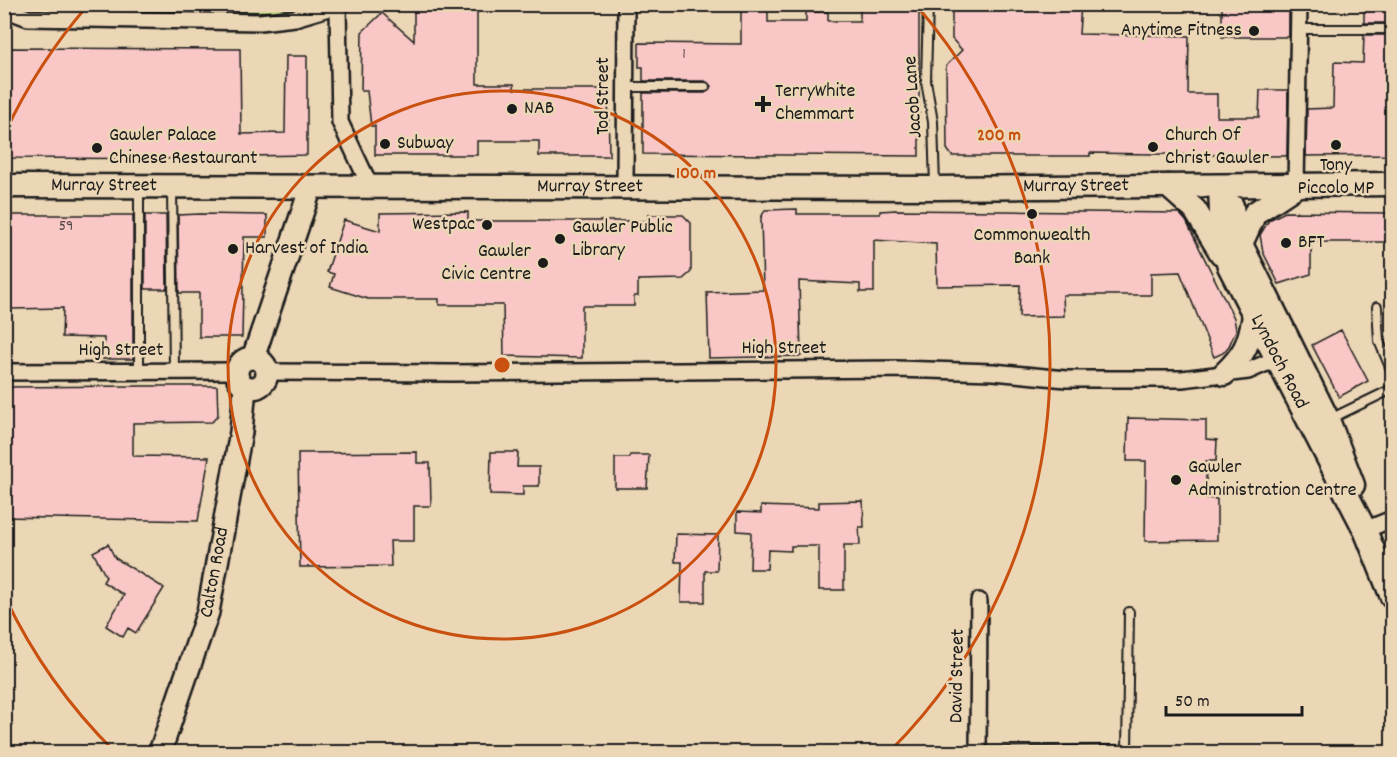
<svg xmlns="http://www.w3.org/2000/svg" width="1397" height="757" viewBox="0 0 1397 757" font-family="Dekko,sans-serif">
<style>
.green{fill:#cad98d;stroke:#737a54;stroke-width:1.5}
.building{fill:#f9c8c6;stroke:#1c1c1c;stroke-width:1.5}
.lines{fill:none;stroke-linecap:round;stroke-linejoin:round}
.lane-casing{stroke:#1c1c1c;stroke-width:12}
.street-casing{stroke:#1c1c1c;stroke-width:20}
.secondary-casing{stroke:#1c1c1c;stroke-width:26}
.primary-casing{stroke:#1c1c1c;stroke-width:27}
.lane{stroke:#ebd6b5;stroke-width:8}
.street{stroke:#ebd6b5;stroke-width:15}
.secondary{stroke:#ebd6b5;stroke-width:21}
.primary{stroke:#ebd6b5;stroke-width:22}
.ring{fill:none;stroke:#c9500e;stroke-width:3}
.poi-dot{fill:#1c1c1c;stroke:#ebd6b5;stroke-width:2}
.labels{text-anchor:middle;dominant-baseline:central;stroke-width:5;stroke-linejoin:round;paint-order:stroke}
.number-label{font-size:16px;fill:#534746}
.poi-label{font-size:20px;fill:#1c1c1c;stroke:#ebd6b5;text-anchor:start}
.street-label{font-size:20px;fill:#1c1c1c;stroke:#ebd6b5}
.centre{fill:#c9500e;stroke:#ebd6b5;stroke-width:3}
.ring-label{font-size:18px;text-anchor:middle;font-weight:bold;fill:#c9500e;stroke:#ebd6b5;stroke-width:5;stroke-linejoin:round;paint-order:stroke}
</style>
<rect width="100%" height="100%" fill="#ebd6b5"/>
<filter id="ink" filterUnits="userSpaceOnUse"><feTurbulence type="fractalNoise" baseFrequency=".0167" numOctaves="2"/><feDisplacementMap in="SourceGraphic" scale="12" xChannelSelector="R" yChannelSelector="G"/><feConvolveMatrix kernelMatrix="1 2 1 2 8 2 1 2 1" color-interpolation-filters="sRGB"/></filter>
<g filter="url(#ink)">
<path class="green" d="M4,5H342L295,18H28Z"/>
<path class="building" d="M414,4H477V84H514V89H608L609,156H539V141H477V155H375V126H371L367,91H361L362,32L382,13L414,41Z
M741,4H768V22H806V12H828V21H860V8L919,4V156L643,154V93H705L711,86L705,81H643V67H639V43L741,44Z
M952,4H1081L1079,34L1189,36L1188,94H1217V117H1259L1260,90H1288L1287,156L1090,153V156H952L947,149L946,66L962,50L952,39Z
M1222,4H1289V37H1222Z
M1364,4H1392V23H1364Z
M1364,35H1392L1388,87H1392V155L1306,156L1307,109L1333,108L1334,62L1363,63Z
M4,48L240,49L241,134L285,133L286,56H307V155L241,156V159L4,158Z
M797,209V214H880V211L896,210L1179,213L1186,221L1234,318L1236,330L1229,346L1223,353L1214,357L1180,272L1151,273V295H1063L1064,316L1019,317L1020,285L937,286L936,244L874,240V292H860V284L799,281L801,356L709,358L707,292L763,290L761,218L765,210Z
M468,212V221H648V215H683L691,223V272L683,279L638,280V296H634V306H582V358L504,356L503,305H439V299H368L330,287L334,274L327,272L344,220L380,231V213Z
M1285,212L1392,213V242H1311V274L1279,284L1263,252L1260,235L1269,220Z
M200,214L267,215V237H244L242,337H199V293H179L178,215Z
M4,215H133V359H103L104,338L62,337L63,308L10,309V274H4Z
M145,215H166L167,289H145Z
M1341,330L1368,381L1339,397L1312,345Z
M144,386H217L218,415L212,422L133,423V456L209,457L198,521L4,517V387Z
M1128,418L1206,420V439L1217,440L1216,461H1206V498L1217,499V540L1145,541L1146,461H1127Z
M417,452V463H430L431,506H414V541H390L391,566L300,567L298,453Z
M491,452H518L517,467H539V486H523V495L490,494Z
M630,455H649L647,488H615V458H630Z
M863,501L864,527H859L860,545H844V590H819V546H791V551L768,550L767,569H750L751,532L737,531V512L761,513V506L819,508V502Z
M676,534L718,535L717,571H705V602H681L682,562H675Z
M108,544L115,558L164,588L136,633L128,628L123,637L106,626L124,595L103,582L106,577L93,552Z"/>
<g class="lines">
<g class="lane-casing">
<path id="lane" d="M928,4L926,81L933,122L935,186
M1298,29H1392
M625,87H705
M172,188L174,371
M1377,307L1379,341L1392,372
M139,371V188
M1330,419L1392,389
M978,752L1127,750L1129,612"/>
</g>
<g class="street-casing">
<path id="street" d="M338,7L340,122L370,186
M4,9L28,18L260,22L295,18L342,4
M1296,186L1299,4
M625,187L626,4
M4,372L237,371
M267,372L453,373L896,369L993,372L1066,379H1182L1248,371L1283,356
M1365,530L1392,519
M978,752L979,601"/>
</g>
<g class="secondary-casing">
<g id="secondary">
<circle cx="252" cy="373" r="15"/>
<path d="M253,358L311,187"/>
<path id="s1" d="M160,752L208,612L241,432L245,387"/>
</g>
</g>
<g class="primary-casing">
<g id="primary">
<path id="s2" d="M4,186L935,188L1392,184"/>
<path d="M1168,186L1195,210L1221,253"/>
<path id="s3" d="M1220,186L1222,239L1229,266L1365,530L1392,597"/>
<path d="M1232,206L1234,225L1241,244L1328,420L1353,485"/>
<path d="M1241,244L1255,213L1296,186"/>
<path d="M1224,374C1245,354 1249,344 1254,316"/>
</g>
</g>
<use href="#lane" class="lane"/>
<use href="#street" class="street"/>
<use href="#secondary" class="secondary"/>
<use href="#primary" class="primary"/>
</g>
</g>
<g class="ring">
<circle cx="502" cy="365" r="274"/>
<path d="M115 752A548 548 0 0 1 5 597M5 133A548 548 0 0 1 88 5M916 5A548 548 0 0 1 889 752"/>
</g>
<g class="poi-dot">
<circle cx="1254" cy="31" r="6"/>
<path d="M760 95h6v6h6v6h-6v6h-6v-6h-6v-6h6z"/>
<circle cx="512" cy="109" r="6"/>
<circle cx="385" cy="144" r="6"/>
<circle cx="1336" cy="145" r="6"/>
<circle cx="1153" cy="147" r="6"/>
<circle cx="97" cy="148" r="6"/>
<circle cx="1032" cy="214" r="6"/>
<circle cx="487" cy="225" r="6"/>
<circle cx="560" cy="239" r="6"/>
<circle cx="1286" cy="243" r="6"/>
<circle cx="233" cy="249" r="6"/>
<circle cx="543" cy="263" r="6"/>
<circle cx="1176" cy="480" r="6"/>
</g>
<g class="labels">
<g class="number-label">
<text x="684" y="54">1</text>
<text x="66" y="226">59</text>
</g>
<g class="poi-label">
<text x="1242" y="31" text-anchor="end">Anytime Fitness</text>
<text x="775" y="92">TerryWhite<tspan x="775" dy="23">Chemmart</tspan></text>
<text x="524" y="109">NAB</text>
<text x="109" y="136">Gawler Palace<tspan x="109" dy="23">Chinese Restaurant</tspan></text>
<text x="1165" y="136">Church Of<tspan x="1165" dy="23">Christ Gawler</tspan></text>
<text x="397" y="144">Subway</text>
<text x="1336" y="166" text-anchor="middle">Tony<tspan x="1336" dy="23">Piccolo MP</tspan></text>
<text x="475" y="225" text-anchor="end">Westpac</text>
<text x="572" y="228">Gawler Public<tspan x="572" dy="23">Library</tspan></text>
<text x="1032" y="236" text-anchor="middle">Commonwealth<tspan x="1032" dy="23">Bank</tspan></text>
<text x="1298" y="243">BFT</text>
<text x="245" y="249">Harvest of India</text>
<text x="531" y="252" text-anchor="end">Gawler<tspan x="531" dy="23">Civic Centre</tspan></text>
<text x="1188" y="468">Gawler<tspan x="1188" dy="23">Administration Centre</tspan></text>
</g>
<g class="street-label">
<text transform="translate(604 96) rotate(-90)">Tod Street</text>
<text transform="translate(914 97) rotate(-94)">Jacob Lane</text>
<text stroke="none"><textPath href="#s2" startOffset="100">Murray Street</textPath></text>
<text stroke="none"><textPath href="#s2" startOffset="586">Murray Street</textPath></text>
<text stroke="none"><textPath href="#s2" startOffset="1072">Murray Street</textPath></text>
<text x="784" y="349">High Street</text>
<text x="121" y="351">High Street</text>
<text stroke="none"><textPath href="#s3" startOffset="189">Lyndoch Road</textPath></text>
<text stroke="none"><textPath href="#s1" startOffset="188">Calton Road</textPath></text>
<text transform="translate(958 676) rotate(-89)">David Street</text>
</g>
</g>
<circle cx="502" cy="365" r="9" class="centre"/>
<g class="ring-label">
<text x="999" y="140">200 m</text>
<text x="696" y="178">100 m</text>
</g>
<rect width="1397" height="757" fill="none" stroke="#ebd6b5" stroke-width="24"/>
<rect x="12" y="12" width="1373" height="733" fill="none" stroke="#1c1c1c" stroke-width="2" filter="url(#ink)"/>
<path d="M1166 706v9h136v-9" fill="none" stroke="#1c1c1c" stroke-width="3"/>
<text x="1175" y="706" font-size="18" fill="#1c1c1c" stroke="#ebd6b5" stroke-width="4.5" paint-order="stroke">50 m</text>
</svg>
